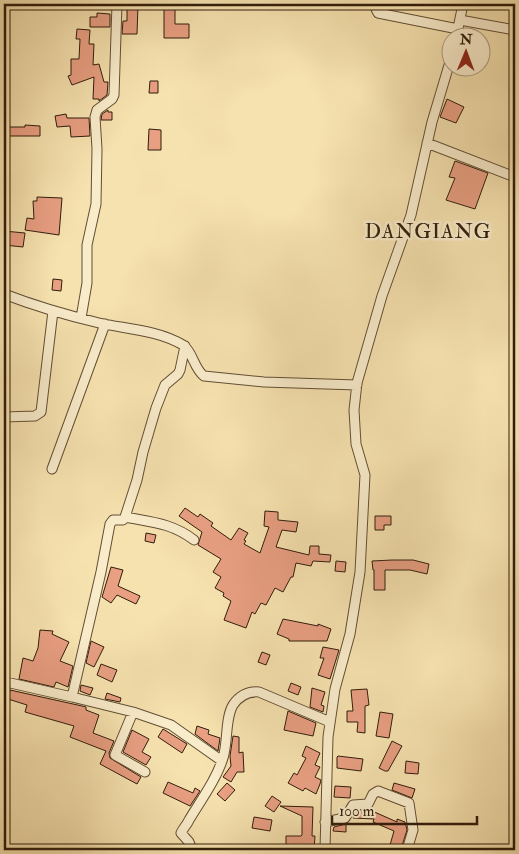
<svg xmlns="http://www.w3.org/2000/svg" width="519" height="854" viewBox="0 0 519 854" font-family="'IM FELL Double Pica',serif">
<style>
.building{fill:#e89f82;stroke:#311d0b}
.lines{fill:none;stroke-linecap:round;stroke-linejoin:round}
.street-casing{stroke:#624e34;stroke-width:11}
.street{stroke:#f9eccb;stroke-width:9}
.labels{text-anchor:middle;dominant-baseline:central;stroke-width:5;stroke-linejoin:round;paint-order:stroke}
.quarter-label{font-size:20px;letter-spacing:1px;fill:#311d0b;stroke:#f9eccb}
</style>
<rect width="100%" height="100%" fill="#f6e2af"/>
<filter id="stains"><feTurbulence type="fractalNoise" baseFrequency=".004" numOctaves="4"/><feColorMatrix values="0 0 0 0 .2 0 0 0 0 .09 0 0 0 0 .02 0 0 0 .5 -.17"/></filter>
<radialGradient id="worn" r=".72"><stop offset=".6" stop-color="#630" stop-opacity="0"/><stop offset="1" stop-color="#630" stop-opacity=".3"/></radialGradient>
<path class="building" d="M127,4H138L137,34H122L123,21H127Z
M164,4L175,5V24H189V38H164Z
M97,13L110,14V27H90V17H97Z
M77,29L90,30L89,44H94L93,65L99,64L104,82H108L107,95L99,101V99H93L94,77L72,85L68,76L71,75V59H79L80,39H76Z
M150,81H158V93H149Z
M447,99L464,107L456,123L440,117Z
M108,110V112H112V120H101L102,114Z
M66,114L67,118H89L90,136L71,137L70,126L57,127L55,116Z
M25,125L40,126V136H7V127H25Z
M149,129L161,130V150H148Z
M455,161L488,173L475,209L446,200L455,178L449,177Z
M37,197L62,198L59,235L25,230L27,218L34,219L33,201H37Z
M4,231L25,233L23,247L4,245Z
M53,279L62,280L61,291L52,290Z
M185,508L198,517L200,514L213,523L211,526L231,540L239,528L248,533L244,540L246,541L244,544L260,553L269,527L264,526L265,511L278,512V520L298,522L296,532L282,530L276,547L309,555L310,546H319V554L331,555L330,562L313,561L311,566L296,563L293,577H291L283,592L275,588L266,605L261,603L255,614L252,612L246,628L224,620L231,601L223,596L224,593L215,588L221,577L213,572L221,559L198,545L202,532L179,516Z
M375,516H391V525H384V530H375Z
M146,533L156,535L154,543L145,541Z
M392,560H413L429,564L427,574L410,570H385V590H374V570H373L372,561Z
M336,561L346,562L345,572L335,571Z
M111,567L123,570L118,586L140,596L136,604L117,595L111,603L102,597Z
M283,619L318,626V624L331,629L327,641H289V639L277,634Z
M40,630L53,631L52,634L69,642L60,661L73,666L68,687L56,682L54,687L19,679L23,658L33,661L38,648Z
M91,641L104,647L94,667L86,663Z
M323,647L339,650L330,679L318,675L324,658H320Z
M262,652L270,655L266,665L258,662Z
M101,664L117,670L112,682L97,675Z
M291,683L301,687L298,695L288,691Z
M81,685L93,688L90,695L80,691Z
M312,688L325,692L321,705L324,706L323,712L310,707Z
M367,689L369,705L365,706V733L357,732L358,722H347V711H353L351,690Z
M10,690L82,706L86,707V710L99,715L93,733L114,741L109,753L110,758L141,777L137,784L100,764L106,751L70,737L74,726L25,712L27,705L8,699Z
M107,693L121,698L120,702L105,699Z
M288,711L316,723L313,736L284,730Z
M380,712L393,714L389,738L376,736Z
M197,726L209,730L208,734L220,738L218,751L195,734Z
M163,729L187,744L182,753L158,737Z
M132,730L149,739L142,752L151,757L146,765L123,752Z
M233,736L239,737V753L243,752L244,772H237L231,782L223,777L231,766L230,756Z
M392,741L402,746L388,771H385L379,768Z
M306,746L320,753L315,765L320,767L315,777L321,780L320,784L316,794L305,788L303,791L288,783L294,773L297,775L306,758L302,756Z
M338,756L363,759L361,771L337,768V757Z
M406,761L419,763L418,774L405,773Z
M168,782L193,793L195,788L200,791L190,806L163,793Z
M227,783L235,790L225,801L217,794Z
M394,783L415,789L412,798L392,790Z
M335,786L351,787L350,798L334,797Z
M272,796L281,802L274,812L265,806Z
M280,806L313,807L312,836H315L314,850H307V848L286,847V836H301L302,835V816Z
M370,810L397,822V819L405,822L407,830L401,849L390,845L394,831L373,822L374,819L353,818L357,811Z
M254,817L272,820L270,831L252,828Z
M346,824V832L333,831L334,827Z"/>
<g class="lines">
<g class="street-casing">
<path id="street" d="M376,4V9L378,13L458,29
M460,20L515,30
M456,38L463,4
M427,143L515,177
M4,294C35,306 66,315 99,323C126,329 158,330 183,345C193,352 194,369 204,376L264,382L357,385
M81,318L87,283V245L96,204L97,149L95,117L97,110L112,99L114,95L117,4
M4,417L35,416L41,412L53,311
M52,469L105,324
M125,517C151,522 172,523 194,540
M4,676L6,682L72,697L101,572L110,524L113,520H123L125,517L137,480L143,452L156,408L165,385L178,374L180,370L185,346
M72,697L133,712L171,725L222,761
M133,712L115,755L145,772
M325,822L345,818L353,805L368,804L373,794L378,791L409,803L413,830L407,850
M192,850L189,842L181,833C183,828 187,825 189,820C201,800 216,780 223,758C228,743 225,718 233,705C240,695 248,691 259,692L330,722
M325,850L328,737L335,689L350,634L360,572L365,475L356,444L354,410L357,383L382,296L411,215L432,122L452,55"/>
</g>
<use href="#street" class="street"/>
</g>
<g class="labels">
<g class="quarter-label">
<text x="428" y="231">DANGIANG</text>
</g>
</g>
<rect width="519" height="854" fill="none" stroke="#f6e2af" stroke-width="20"/>
<rect x="5" y="5" width="509" height="844" fill="none" stroke="#311d0b" stroke-width="2.5"/>
<rect x="10" y="10" width="499" height="834" fill="none" stroke="#311d0b"/>
<g transform="translate(466 52) rotate(1)"><circle r="24" fill="#f9eccb" stroke="#a9997e"/>
<path d="M0-4L9 19L0 12L-9 19Z" fill="#8f2418"/>
<text y="-8" font-size="14" font-weight="bold" text-anchor="middle" fill="#311d0b">N</text>
</g>
<path d="M332 816v8h145v-8" fill="none" stroke="#311d0b" stroke-width="2.5"/>
<text x="339" y="816" font-size="15" fill="#311d0b" stroke="#f9eccb" stroke-width="4" paint-order="stroke">100 m</text>
<rect width="100%" height="100%" filter="url(#stains)"/>
<rect width="100%" height="100%" fill="url(#worn)"/>
</svg>
